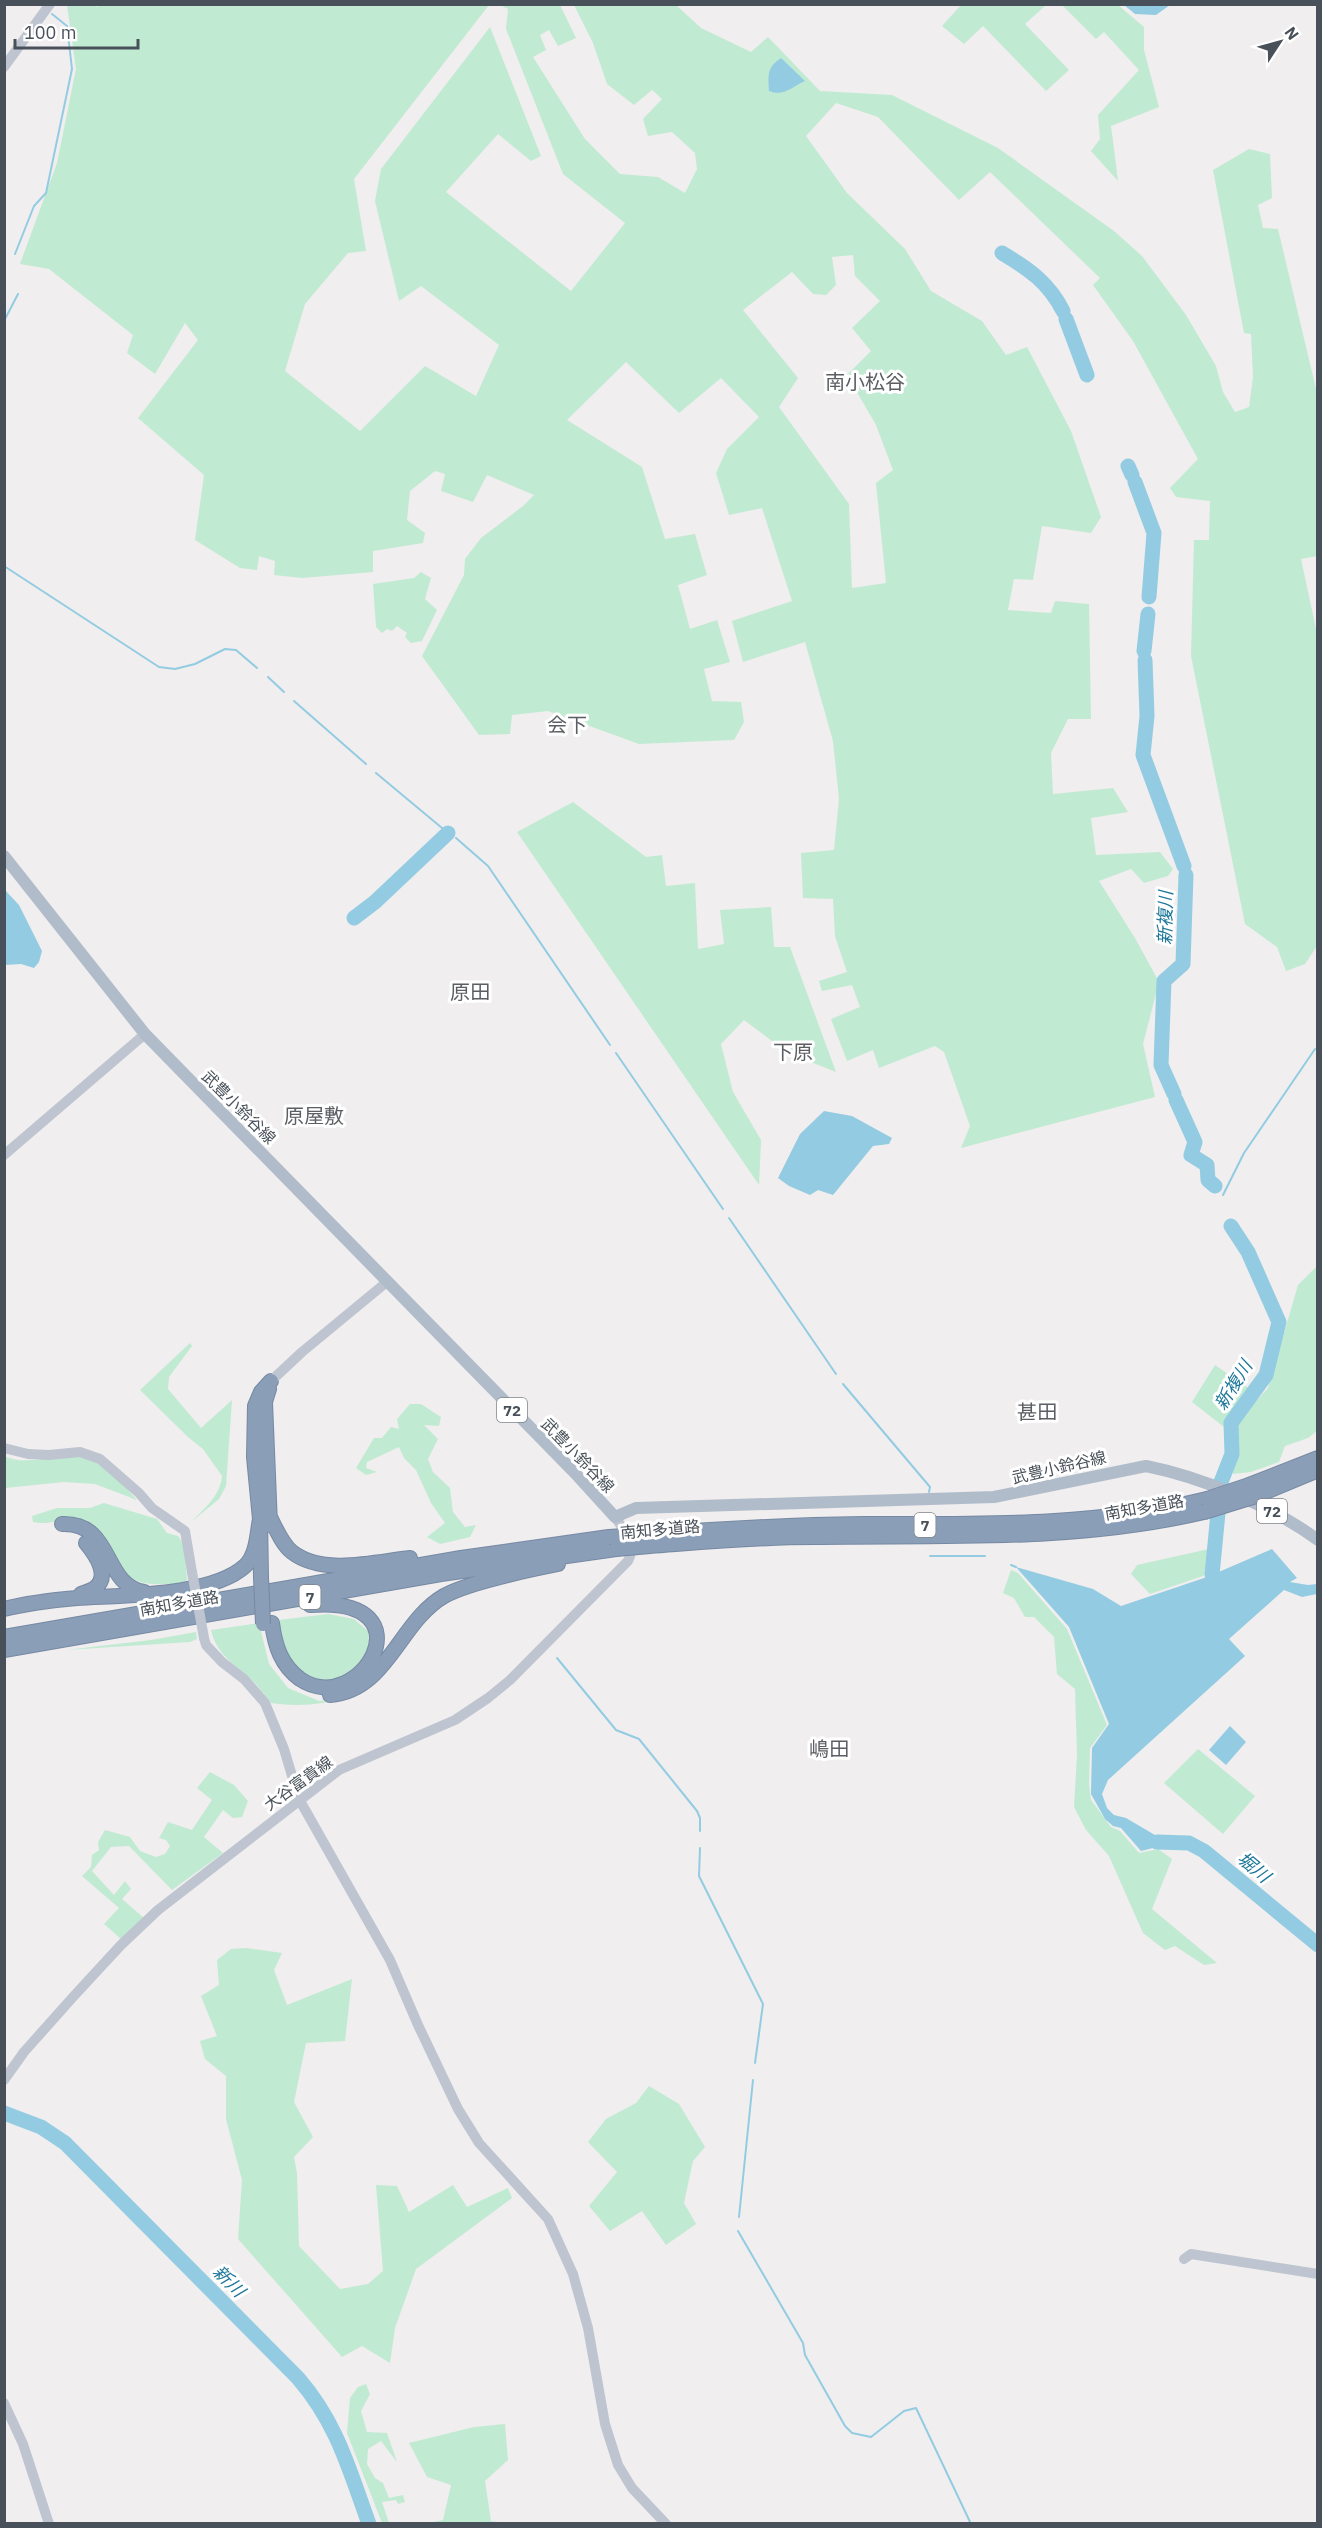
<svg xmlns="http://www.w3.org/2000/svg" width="1322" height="2528" viewBox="0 0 1322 2528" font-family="'IBM Plex Sans','Noto Sans JP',sans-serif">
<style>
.green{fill:#c1ead3;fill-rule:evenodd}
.water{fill:#93cce2}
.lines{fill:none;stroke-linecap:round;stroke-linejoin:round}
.stream{stroke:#93cce2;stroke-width:2}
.river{stroke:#93cce2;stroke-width:15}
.highway-casing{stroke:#7689a3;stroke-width:16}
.secondary{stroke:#bec5d0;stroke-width:10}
.primary{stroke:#b1bcca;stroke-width:12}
.highway{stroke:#8b9eb8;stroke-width:14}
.highway-bridge-casing{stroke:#7689a3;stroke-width:16;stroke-linecap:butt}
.secondary-bridge{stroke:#bec5d0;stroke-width:10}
.highway-bridge{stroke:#8b9eb8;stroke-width:14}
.labels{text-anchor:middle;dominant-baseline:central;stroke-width:6;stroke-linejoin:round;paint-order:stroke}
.shield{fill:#fff;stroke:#7f848b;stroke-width:1.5}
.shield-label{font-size:15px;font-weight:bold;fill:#485059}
.street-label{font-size:16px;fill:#485059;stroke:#fff}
.water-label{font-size:18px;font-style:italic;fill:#1c7699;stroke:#fff}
.quarter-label{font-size:20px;fill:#5b5e62;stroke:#fff}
</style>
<rect width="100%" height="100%" fill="#f0eeee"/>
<path class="green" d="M100,4L489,5L354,179L366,251L348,253L305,304L285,371L360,431L425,366L476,396L499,345L421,286L399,301L375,201L381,169L490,27L541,156L531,161L498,134L446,192L571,291L625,223L563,174L506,29L508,9L500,5H560L576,38L558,46L549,30L540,35L546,50L533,57L585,139L620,174L658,177L685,193L697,169L695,153L672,132L648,136L643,119L662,99L652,90L634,105L607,84L593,43L574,5H676L701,28L751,52L768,37L820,91L892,95L998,148L1114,231L1142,256L1186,315L1216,366L1223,392L1235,412L1249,407L1253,377L1251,334L1244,333L1213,170L1249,149L1270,154L1272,198L1258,205L1263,228L1278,229L1317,393V556L1301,559L1318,638L1317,946L1305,964L1286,971L1277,947L1245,924L1191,656L1194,540H1209L1210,501L1176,497L1170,488L1198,459L1133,341L1093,285L1100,278L990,172L959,200L878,117L836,103L806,136L847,193L905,249L931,291L982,321L1006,355L1027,347L1071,431L1101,517L1091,533L1042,526L1033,580L1014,579L1008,610L1051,613L1055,601L1089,604L1091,719H1068L1051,753L1053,794L1113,788L1128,812L1091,818L1096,855L1160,852L1173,869L1168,876L1144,883L1131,869L1099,881L1135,938L1159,982L1143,1044L1155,1097L961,1148L970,1126L944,1052L935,1046L879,1068L873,1050L847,1061L831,1019L860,1007L852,985L822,991L819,981L847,972L835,936L833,899L803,898L801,853L834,850L839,799L833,741L805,642L743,662L732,621L792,601L762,508L729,515L716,473L727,449L759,417L721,378L679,413L626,362L567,420L642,467L665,539L695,534L707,575L678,585L690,629L717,620L730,662L704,669L712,701L741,702L744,722L734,740L639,744L548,711L512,715L510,734L479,735L422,656L464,575L465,559L481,538L523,506L534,495L487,475L473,502L441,491L445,474L435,471L410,491L407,520L425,533L423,543L373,551V572L302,578L274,575L275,561L259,556L257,570L240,568L195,540L204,475L138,418L198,340L185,323L155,374L127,353L133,335L49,269L20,264L57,163L76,69L67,5H93L97,7ZM853,255L855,276L880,301L852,328L871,351L847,375L876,425L893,470L876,483L886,583L852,588L849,504L779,407L798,378L743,310L792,272L813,294L826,295L836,285L832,257Z
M962,4L1046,5L1025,24L1069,70L1046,91L983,26L964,44L942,26Z
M1062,5H1118L1144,27V50L1159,107L1111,126L1118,181L1091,151L1100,139L1098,115L1139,70L1104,32L1096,39Z
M421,572L431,578L425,599L437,610L422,641L411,643L405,637L407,633L397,626L392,631L387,629L382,633L376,627L373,584L414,578Z
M573,802L646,857L662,855L666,886L695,883L698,949L724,944L720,910L771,907L774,947H790L836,1072L788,1053L744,1020L721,1044L733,1092L761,1140L759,1185L517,832Z
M1317,1266V1431L1308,1438L1285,1446L1279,1462L1251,1472L1233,1474L1235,1424L1268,1388L1298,1285Z
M190,1343L192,1346L169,1377L168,1389L201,1428L232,1400L226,1486L219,1499L191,1522C205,1508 220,1496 222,1476L203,1449L189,1438L140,1390Z
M1215,1365L1250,1389L1224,1427L1192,1402Z
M410,1404H421L441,1417L439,1426L424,1425L438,1439L428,1459L433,1472L450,1488L453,1512L465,1527L476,1525L470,1537L440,1544L427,1537L445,1523L431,1503L416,1470L404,1458L399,1447L367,1462L366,1468L377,1472L366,1475L356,1468L374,1438H382L391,1427L399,1429L397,1419Z
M4,1456C33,1470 73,1444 101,1464C114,1473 126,1488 137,1500L95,1484L64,1482L5,1488Z
M104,1503L157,1519L167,1533L178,1536L184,1545L187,1580C178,1585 170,1584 160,1584C113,1585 124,1556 98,1531C95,1528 92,1524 88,1522C67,1513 51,1527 33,1522L32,1516L57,1508H90Z
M1209,1549L1210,1570L1203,1576L1150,1594L1131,1574L1137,1565Z
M1011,1570L1018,1573L1067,1629L1107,1725L1090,1748L1089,1784L1091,1800L1111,1827L1120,1831L1139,1853L1158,1849L1172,1859L1152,1909L1217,1963L1204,1965L1175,1946L1165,1950L1143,1933L1109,1856L1086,1830L1074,1807L1077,1755L1075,1689L1057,1674L1054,1637L1034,1617H1025L1014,1598L1003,1593Z
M328,1614L354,1619L368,1631L370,1651L357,1670L338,1679L316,1681L298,1668L282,1650L279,1620Z
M259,1623L269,1664L288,1688L319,1701L348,1697C322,1705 298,1707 271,1703C266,1697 261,1690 256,1684C238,1666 217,1657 211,1630Z
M196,1632L197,1639L190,1642L66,1650L151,1640Z
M1198,1749L1255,1796L1223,1834L1164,1783Z
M210,1772L234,1785L248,1801L242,1817L233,1818L223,1810L204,1837L223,1853L172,1890L129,1846L111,1847L92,1871L114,1895L125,1881L131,1889L122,1899L144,1918L121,1939L104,1924L119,1908L82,1876L91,1867L92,1855L99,1850L98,1842L105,1830L130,1837L140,1851L156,1857L165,1854L170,1846L166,1840L159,1838L168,1822L192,1830L212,1800L197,1788Z
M246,1948L282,1953L274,1970L287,2005L352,1979L345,2041L306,2043L294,2102L313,2137L294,2157L297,2173L299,2246L340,2289L368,2284L383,2271L376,2185L397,2186L409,2212L453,2185L467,2207L508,2188L512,2198L416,2269L395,2328L390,2363L362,2346L342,2357L238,2239L242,2180L226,2119V2076L205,2059L200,2041L217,2036L201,1996L219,1985L217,1960L231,1949Z
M649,2086L679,2104L705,2147L693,2161L684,2203L696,2224L666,2245L642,2211L610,2231L589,2206L617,2172L588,2142L606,2119L636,2103Z
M366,2384L370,2394L361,2411L367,2432L387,2433L397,2462L381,2441L368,2449L367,2464L375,2478L383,2483L389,2498L403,2495L405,2502L398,2504L396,2500L382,2502L389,2523H382L347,2433L350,2398L358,2387Z
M505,2424L508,2460L485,2481L491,2521L502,2523H429L443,2520L451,2485L427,2477L409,2443L474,2427Z"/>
<path class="water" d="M1124,5H1170L1156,15L1135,14Z
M781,58L805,81C792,87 783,97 769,91C768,75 767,67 781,58Z
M5,890L19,905L42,951L39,962L34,968L21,964L5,965Z
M824,1111L852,1116L892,1138L889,1144L873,1146L833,1195L818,1190L810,1195L789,1186L778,1178L800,1134Z
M1272,1549L1297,1578L1290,1582L1308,1585L1317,1584V1594L1302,1597L1284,1590L1229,1639L1245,1656L1108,1780L1102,1794L1107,1808L1114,1815L1126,1818L1160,1838L1153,1848L1141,1851L1121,1828L1113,1826L1105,1819L1091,1794L1092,1748L1109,1724L1069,1627L1016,1567L1093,1589L1121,1606L1207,1577Z
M1230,1726L1246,1742L1226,1765L1209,1750Z"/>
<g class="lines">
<path class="stream" d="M15,254L34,206L46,193L72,69L67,26L52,14
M4,321L18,294
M4,566L159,667L175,669L195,664L225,649L236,650L257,668
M268,677L284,692
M294,701L366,764
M376,773L448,833
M456,838L488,866L610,1045
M616,1053L723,1209
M1223,1195L1244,1153L1315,1049
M729,1218L836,1374
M843,1384L930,1487L929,1492
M930,1556H985
M1011,1565L1016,1567
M557,1658L616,1730L639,1739L697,1811L700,1818V1831
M700,1848L699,1876L763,2004L755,2063
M739,2217L753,2080
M738,2231L803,2343L805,2355L845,2426L852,2433L871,2437L904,2411L916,2408L971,2524"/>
<path class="river" d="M1002,253C1029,269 1049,283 1063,311
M1066,319L1087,375
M1128,466L1132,475
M1135,482L1154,533L1149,597
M1144,651L1148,614
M1145,660L1147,716L1143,755L1184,866
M354,918L375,902L448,833
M1174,1094L1161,1065L1164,981L1183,964L1186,875
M1176,1100L1195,1142L1191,1155L1207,1165L1208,1180L1215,1186
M1212,1575L1221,1482L1232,1454L1231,1423L1266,1375L1279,1322L1248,1252L1231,1226
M1157,1842L1189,1843L1204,1851L1318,1945
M4,2113L41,2127L65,2143L298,2378C337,2423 349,2469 369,2524"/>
<g class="highway-casing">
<path id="highway" d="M269,1389L265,1402L270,1525
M1249,1485L1318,1458
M1256,1496L1318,1470
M270,1517C276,1529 282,1544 292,1552C323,1576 375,1562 410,1558
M62,1524C114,1522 102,1585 144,1592
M641,1535C715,1529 789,1525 863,1524C979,1524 1093,1527 1207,1499
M650,1546C704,1542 759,1537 813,1537C945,1535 1075,1542 1204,1512
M261,1577L260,1519L254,1457L255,1406L261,1392L271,1381
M81,1594C86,1592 91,1591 95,1588C111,1576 95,1554 86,1543
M4,1609C28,1603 53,1600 77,1598C121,1595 211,1597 245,1566C257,1555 257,1534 260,1519
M272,1623C275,1646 281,1665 300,1679C360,1720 433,1595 310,1605
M4,1637L461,1558L609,1537
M4,1650L441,1574L616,1549
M330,1695C387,1691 399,1622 444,1596C469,1582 528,1570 558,1564"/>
</g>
<path class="secondary" d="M4,67L50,4
M4,1155L145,1034
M271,1381L302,1352L388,1281
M4,1448L28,1454L49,1455L80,1452L100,1459L139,1493L152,1508L185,1531L192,1572
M204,1638L206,1645L222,1662L244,1679L265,1703L284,1749L299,1799L390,1960L418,2025L458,2109L479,2143L548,2219L573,2274L588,2328L605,2424L618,2465L632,2488L666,2524
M4,2080L24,2052L73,1997L121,1945L158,1910L339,1770L455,1720L488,1698L510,1680L628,1561C637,1544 625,1532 615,1517
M1184,2259L1191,2254L1318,2274
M4,2403L23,2444L49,2524"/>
<path class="primary" d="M4,856L145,1034L574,1472L615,1517L636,1508L994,1497L1146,1466C1201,1477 1272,1506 1318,1540"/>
<use href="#highway" class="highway"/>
<g class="highway-bridge-casing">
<path id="highway-bridge" d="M1207,1499L1249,1485
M1204,1512L1256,1496
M609,1537L641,1535
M616,1549L650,1546
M261,1577L263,1624"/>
</g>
<path class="secondary-bridge" d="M192,1572L204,1638"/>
<use href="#highway-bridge" class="highway-bridge"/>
</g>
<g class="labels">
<g class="shield">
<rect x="497" y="1398" width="30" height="24" rx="4.5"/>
<rect x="1257" y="1499" width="30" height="24" rx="4.5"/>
<rect x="914.5" y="1513" width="21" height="24" rx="4.5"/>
<rect x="299.5" y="1585" width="21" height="24" rx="4.5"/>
</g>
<g class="shield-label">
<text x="512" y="1410">72</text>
<text x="1272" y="1511">72</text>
<text x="925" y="1525">7</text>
<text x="310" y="1597">7</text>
</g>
<g class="street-label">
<text transform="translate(239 1107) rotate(45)">武豊小鈴谷線</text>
<text transform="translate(578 1455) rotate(46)">武豊小鈴谷線</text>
<text transform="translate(1059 1467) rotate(-13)">武豊小鈴谷線</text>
<text transform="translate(1144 1507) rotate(-10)">南知多道路</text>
<text transform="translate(660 1529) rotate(-5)">南知多道路</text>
<text transform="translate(179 1603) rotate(-10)">南知多道路</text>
<text transform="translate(298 1783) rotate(-36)">大谷富貴線</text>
</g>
<g class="water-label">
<text transform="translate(1165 918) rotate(-89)">新複川</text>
<text transform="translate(1233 1385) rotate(-58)">新複川</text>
<text transform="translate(1254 1867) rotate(40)">堀川</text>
<text transform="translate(229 2281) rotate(45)">新川</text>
</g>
<g class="quarter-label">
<text x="865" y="381">南小松谷</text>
<text x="567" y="724">会下</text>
<text x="470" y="991">原田</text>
<text x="793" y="1051">下原</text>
<text x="314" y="1115">原屋敷</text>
<text x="1037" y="1411">甚田</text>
<text x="829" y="1748">嶋田</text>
</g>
</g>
<rect width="1322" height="2528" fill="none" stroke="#485059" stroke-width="12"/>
<g transform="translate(1280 42) rotate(54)" stroke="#ffffff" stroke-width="4.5" paint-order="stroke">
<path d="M0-4.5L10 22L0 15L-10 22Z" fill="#485059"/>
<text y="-9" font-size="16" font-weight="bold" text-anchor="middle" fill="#485059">N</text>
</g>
<path d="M15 39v9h123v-9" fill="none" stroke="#485059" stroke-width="3"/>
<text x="24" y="39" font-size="18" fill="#485059" stroke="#ffffff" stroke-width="4.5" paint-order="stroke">100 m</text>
</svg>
